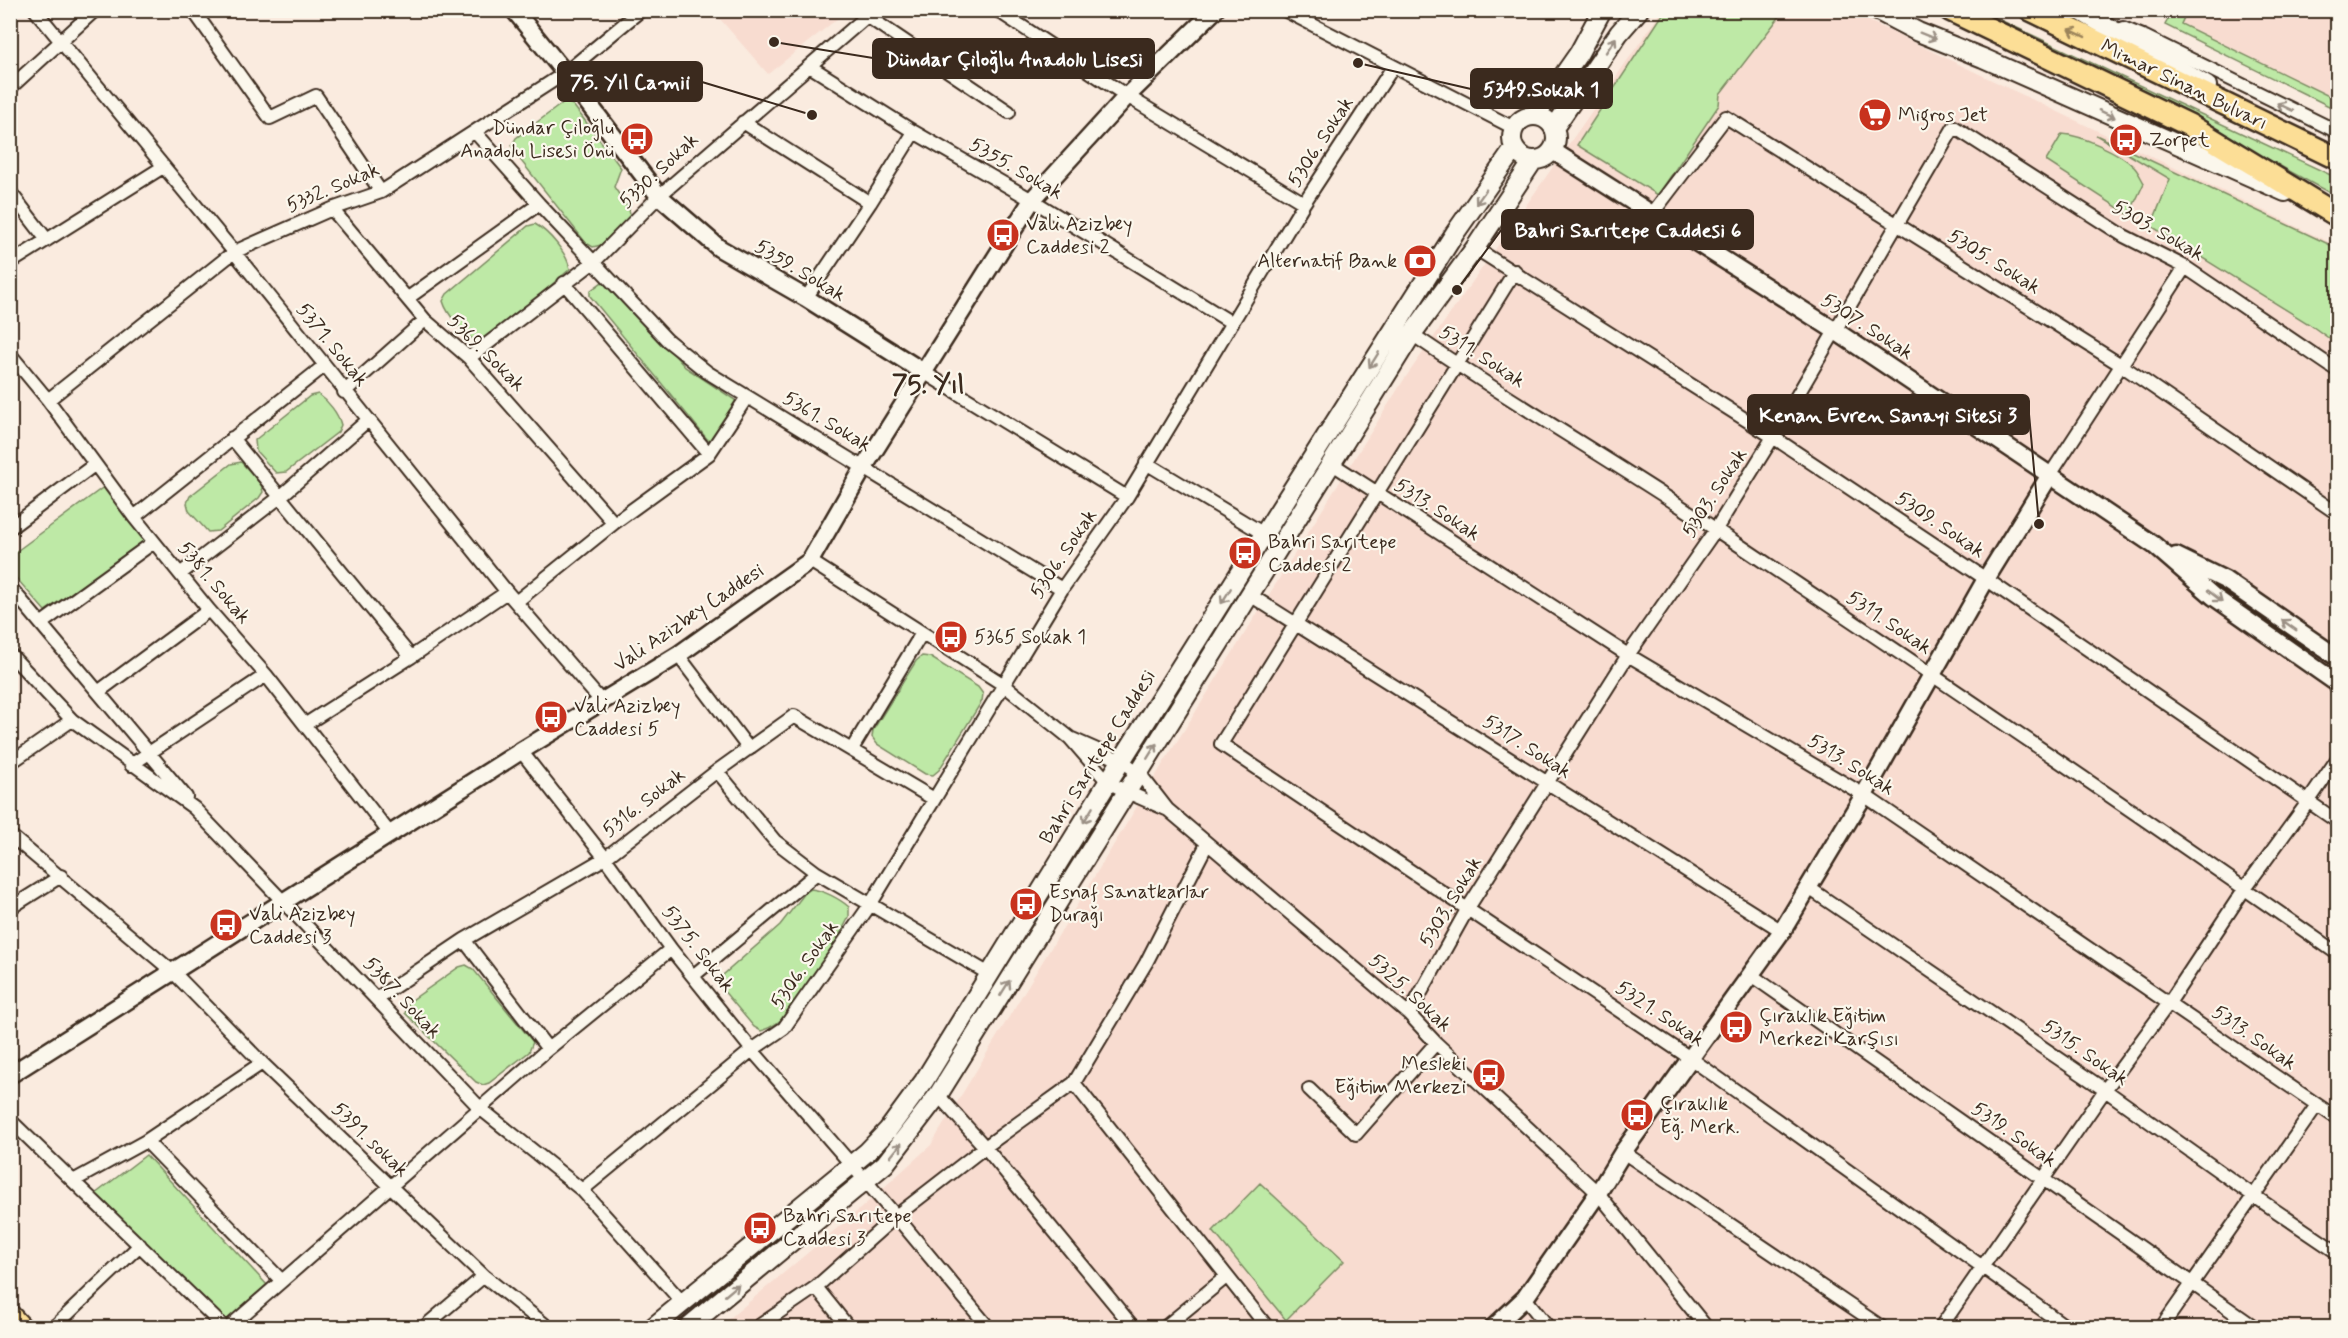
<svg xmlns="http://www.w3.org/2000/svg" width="2348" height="1338" viewBox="0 0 2348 1338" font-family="Mynerve,sans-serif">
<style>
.built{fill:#f8dcd0}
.green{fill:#bee9a6;stroke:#7c8a62;stroke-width:1.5}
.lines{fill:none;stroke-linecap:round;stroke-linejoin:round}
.minor-casing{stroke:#3b2a1e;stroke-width:16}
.tertiary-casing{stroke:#3b2a1e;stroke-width:21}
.secondary-casing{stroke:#3b2a1e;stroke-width:22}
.primary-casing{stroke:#3b2a1e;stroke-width:24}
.trunk-casing{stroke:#3b2a1e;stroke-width:26}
.minor{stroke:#fbf7ec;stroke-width:12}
.tertiary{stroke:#fbf7ec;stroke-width:16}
.secondary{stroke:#fbf7ec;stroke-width:18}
.primary{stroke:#fcde96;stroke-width:20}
.trunk{stroke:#fcde96;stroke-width:21}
.oneway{stroke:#9c845a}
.oneway2{stroke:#9b9085}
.labels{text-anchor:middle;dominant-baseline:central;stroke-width:4.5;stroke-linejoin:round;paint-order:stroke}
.street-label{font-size:20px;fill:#3b2a1e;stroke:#fbf7ec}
.poi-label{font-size:20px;fill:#3b2a1e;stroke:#fbf7ec;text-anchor:start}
.district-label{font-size:26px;font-weight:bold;fill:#3b2a1e;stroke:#fbf7ec}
.leader{fill:none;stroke:#3b2a1e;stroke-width:2}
.callout-dot{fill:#3b2a1e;stroke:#fbf7ec;stroke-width:2}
.callout{fill:#3b2a1e;stroke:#3b2a1e;stroke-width:2}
.callout-label{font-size:21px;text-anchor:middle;font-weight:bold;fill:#fff}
</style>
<rect width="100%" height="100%" fill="#faebdf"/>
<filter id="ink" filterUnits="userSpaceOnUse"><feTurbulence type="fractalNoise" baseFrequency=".0167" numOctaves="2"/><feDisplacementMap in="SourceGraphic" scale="12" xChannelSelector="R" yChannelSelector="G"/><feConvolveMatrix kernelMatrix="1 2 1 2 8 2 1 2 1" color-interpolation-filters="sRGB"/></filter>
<g filter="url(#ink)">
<path class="built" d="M713,11H847L768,74Z
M1662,11H1848L2337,246V1327L718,1328L860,1209L931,1145L1161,767L1403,381Z
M2173,11H2337V110L2165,25Z"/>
<path class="green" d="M2173,10L2187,11L2181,24L2337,100V110L2165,25Z
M1665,11H1784L1720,94L1719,105L1658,195L1577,145Z
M1957,11H1981L2337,178V197L2273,162Z
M564,102L573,105L621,168L614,187L629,209L631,219L601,245L593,247L586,243L514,152L512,145L516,138Z
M2062,134C2081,135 2121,153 2134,167C2138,171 2141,178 2144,183L2129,215L2046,161Z
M2096,135L2337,248V344L2309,324L2151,226L2170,179Z
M535,224C549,232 567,253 570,269L486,341L478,343C465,335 447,315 443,301L447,294L528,226Z
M605,280L611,283L685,367L738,402L712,441L707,439L590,296V291Z
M318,394C328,401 338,413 341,425L338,432L286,472L276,473L256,451L255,440L310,396Z
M241,462L261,484L263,492L259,498L218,531L208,532L189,511L187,503L190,496L231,464Z
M105,486L149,539L45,611L11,572L10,556Z
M922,656L930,657L978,687L983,694L982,701L939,770L933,775L925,774L877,744L872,737L873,730L916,661Z
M811,889C823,890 840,899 849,907V917C830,952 801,1019 761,1031L754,1027L722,989L720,981L723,975L780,925L805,893Z
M466,965L473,969L533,1042L529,1052L489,1083L483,1085L476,1082L405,1013L409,1002L459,967Z
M146,1155L268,1286L229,1324L95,1194Z
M1260,1183L1344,1261L1286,1320L1213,1231Z"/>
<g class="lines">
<g class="minor-casing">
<path id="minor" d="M35,10L234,252L507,592L601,701
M193,10L270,118L316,96L381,192
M997,10L1127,96L1304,203
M1284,10L1514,128
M867,16L1009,112
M2123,28L2145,37L2338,132
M811,67L914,132L1032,200L1232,323
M10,88L95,10
M743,122L870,203
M475,132L539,204L667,340L707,372L1062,589
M10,192L47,240
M332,209L425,320L469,358L614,523
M1652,214L1726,117L2121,365L2338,514
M1475,248L1773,437L1986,579L2338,822
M10,263L163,167
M1515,271L1221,744L1690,1058L2068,1328
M564,283L709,454
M408,298L539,204
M806,298L870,203L914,132
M1412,334C1512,403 1617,463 1718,531C1926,670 2133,810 2338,954
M10,354L48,400L134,517L209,610L266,675L391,835
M469,358L595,261L659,196L874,10
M925,373L1127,497
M344,392L425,320
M48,400L234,252L332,209L381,192L565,73L641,10
M232,438L411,657
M1146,463L1264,534
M1331,463L1628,655L1864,795L2338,1119
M2050,475L2185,267
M134,517L324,366
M10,528L94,465
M810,561L1004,685L1070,738L1108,782L1127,792L1166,809
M180,574L280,497L368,420
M10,587L186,797
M1250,595L1782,931
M516,602L614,523L709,454L747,397
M42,623L154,542
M10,654L72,720L194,808L481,1109L582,1190L682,1302
M678,655L749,749
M98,692L209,610
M306,724L411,657L507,592
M1070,738L1122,761L1139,773L1167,809L1409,1014L1436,1043L1598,1193L1707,1328
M852,749L922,633
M521,751L605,858L671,949L752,1050L896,1216L989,1328
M10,763L72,720
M131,765L266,675
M717,771L775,841L817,873L991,975
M10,835L173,972L262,1063L484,1276L549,1328
M1809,888L2105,1090L2254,1196L2338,1253
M10,908L61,876
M464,940L548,1049
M1751,975L2256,1328
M693,976L817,873
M376,999L464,940L605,858L717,771L794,716L934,799
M1409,1014L1468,908L1628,655L1716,529L1773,437L1954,127L2124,236L2185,267L2338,371
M1074,1083L1268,1328
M1309,1089L1356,1134L1436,1043
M938,1095L985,1147L1134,1328
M10,1120L225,1328
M146,1141L281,1280
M1623,1152L1883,1328
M75,1180L146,1141L262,1063
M582,1190L752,1050L784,1028L870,905L1062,589L1127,497L1304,203L1393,67
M816,1287L849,1328
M1525,1298L1549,1328
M53,1328L140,1245
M228,1328L548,1049L671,949
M423,1328L484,1276
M756,1328L816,1287L896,1216L985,1147L1074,1083L1146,963L1207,844
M1164,1328L1226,1277
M1940,1328L2105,1090L2169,1003L2245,888L2308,802L2338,758
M2161,1328L2317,1105"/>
</g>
<g class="tertiary-casing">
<path id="tertiary" d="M514,10L565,73L659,196L719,248L806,298L925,373
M1553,151L1834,330L2154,545L2214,597L2338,684
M2176,556L2225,580L2338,658
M10,1075L521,751L678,655L810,561L864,467L1032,200L1127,96L1215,10
M1493,1328L1525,1298L1598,1193L1623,1152L1782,931L1864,795L1986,579L2050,475"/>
</g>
<g class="secondary-casing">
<path id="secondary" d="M1876,10L1918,32L1983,58L2285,192
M2079,10L2207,86
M1512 138a22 22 0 1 1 44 0a22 22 0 1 1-44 0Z
M1535,116L1579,53L1602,10
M1554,128L1619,33L1639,10
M652,1328L867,1152L888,1130L924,1081L1108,782L1264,534L1455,233L1514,149
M687,1328L885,1164L938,1095L1412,334L1475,248L1533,161"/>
</g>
<g class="primary-casing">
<path id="primary" d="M10,1315L22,1328"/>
</g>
<g class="trunk-casing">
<path id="trunk" d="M1950,10L2189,125L2338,216
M2031,10L2338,159"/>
</g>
<use href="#minor" class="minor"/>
<use href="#tertiary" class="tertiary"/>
<use href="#secondary" class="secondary"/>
<use href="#primary" class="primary"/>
<use href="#trunk" class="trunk"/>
</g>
<defs><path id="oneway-shaft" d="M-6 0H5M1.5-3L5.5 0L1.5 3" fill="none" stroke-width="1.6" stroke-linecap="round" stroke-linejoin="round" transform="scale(1.5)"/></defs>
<use class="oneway" href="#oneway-shaft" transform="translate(2077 33) rotate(-154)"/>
<g class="oneway2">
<use href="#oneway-shaft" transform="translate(1928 36) rotate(22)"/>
<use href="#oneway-shaft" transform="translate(1611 45) rotate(-56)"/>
<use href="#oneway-shaft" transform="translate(2285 107) rotate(-154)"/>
<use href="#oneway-shaft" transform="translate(2107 114) rotate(25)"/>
<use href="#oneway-shaft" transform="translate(1481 197) rotate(125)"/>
<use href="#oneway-shaft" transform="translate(1374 360) rotate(122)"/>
<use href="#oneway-shaft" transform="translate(1226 596) rotate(122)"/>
<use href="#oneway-shaft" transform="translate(2215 596) rotate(38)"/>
<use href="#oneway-shaft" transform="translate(2289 625) rotate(-145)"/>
<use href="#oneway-shaft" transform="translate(1152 751) rotate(-58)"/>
<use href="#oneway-shaft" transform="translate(1088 815) rotate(121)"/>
<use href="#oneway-shaft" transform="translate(1005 988) rotate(-58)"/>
<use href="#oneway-shaft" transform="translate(896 1150) rotate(-51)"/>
<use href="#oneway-shaft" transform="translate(732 1290) rotate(-40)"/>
</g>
</g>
<defs>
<g id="supermarket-disc" transform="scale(1.725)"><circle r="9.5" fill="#c8321e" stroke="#fbf7ec"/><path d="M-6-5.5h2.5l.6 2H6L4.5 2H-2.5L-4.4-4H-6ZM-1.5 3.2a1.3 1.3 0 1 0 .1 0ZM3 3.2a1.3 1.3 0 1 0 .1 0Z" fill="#fff"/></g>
<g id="bus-disc" transform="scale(1.725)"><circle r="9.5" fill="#c8321e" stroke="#fbf7ec"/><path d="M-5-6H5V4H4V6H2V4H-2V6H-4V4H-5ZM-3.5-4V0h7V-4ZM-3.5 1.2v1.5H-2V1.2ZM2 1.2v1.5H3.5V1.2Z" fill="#fff"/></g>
<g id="bank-disc" transform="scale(1.725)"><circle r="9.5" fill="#c8321e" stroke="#fbf7ec"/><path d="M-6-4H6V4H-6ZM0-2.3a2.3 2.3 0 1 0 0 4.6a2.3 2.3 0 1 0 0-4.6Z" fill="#fff"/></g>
</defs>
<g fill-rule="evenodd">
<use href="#supermarket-disc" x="1875" y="115"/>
<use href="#bus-disc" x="637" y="139"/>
<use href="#bus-disc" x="2126" y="140"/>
<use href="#bus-disc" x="1003" y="235"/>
<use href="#bank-disc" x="1420" y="261"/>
<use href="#bus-disc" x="1245" y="553"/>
<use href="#bus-disc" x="951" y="637"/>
<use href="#bus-disc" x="551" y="717"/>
<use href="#bus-disc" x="1026" y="904"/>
<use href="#bus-disc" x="226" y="925"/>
<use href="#bus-disc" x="1736" y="1027"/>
<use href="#bus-disc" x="1489" y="1075"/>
<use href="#bus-disc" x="1637" y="1115"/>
<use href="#bus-disc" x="760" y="1228"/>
</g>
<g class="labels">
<g class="street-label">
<text transform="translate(2184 85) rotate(26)">Mimar Sinan Bulvarı</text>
<text transform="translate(1321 142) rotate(-57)">5306. Sokak</text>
<text transform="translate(1016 169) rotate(30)">5355. Sokak</text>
<text transform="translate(659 171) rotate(-43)">5330. Sokak</text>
<text transform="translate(333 188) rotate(-23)">5332. Sokak</text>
<text transform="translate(2158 231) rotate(30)">5303. Sokak</text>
<text transform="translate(1994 262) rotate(32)">5305. Sokak</text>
<text transform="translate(800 271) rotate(31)">5359. Sokak</text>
<text transform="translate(1867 327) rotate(33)">5307. Sokak</text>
<text transform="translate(332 345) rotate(51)">5371. Sokak</text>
<text transform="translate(486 353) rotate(45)">5369. Sokak</text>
<text transform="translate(1482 357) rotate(33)">5311. Sokak</text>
<text transform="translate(827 422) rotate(31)">5361. Sokak</text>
<text transform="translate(1715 493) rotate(-57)">5303. Sokak</text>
<text transform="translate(1437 510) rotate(33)">5313. Sokak</text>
<text transform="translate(1940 525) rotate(34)">5309. Sokak</text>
<text transform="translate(1064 554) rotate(-56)">5306. Sokak</text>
<text transform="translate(214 583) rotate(50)">5381. Sokak</text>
<text transform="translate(689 618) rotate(-34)">Vali Azizbey Caddesi</text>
<text transform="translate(1889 623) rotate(34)">5311. Sokak</text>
<text transform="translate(1527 747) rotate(33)">5317. Sokak</text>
<text transform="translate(1098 757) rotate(-58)">Bahri Sarıtepe Caddesi</text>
<text transform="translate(1851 765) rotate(32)">5313. Sokak</text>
<text transform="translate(644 803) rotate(-38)">5316. Sokak</text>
<text transform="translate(1451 902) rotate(-59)">5303. Sokak</text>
<text transform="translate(698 949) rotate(52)">5375. Sokak</text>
<text transform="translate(805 965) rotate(-55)">5306. Sokak</text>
<text transform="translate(1410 993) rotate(43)">5325. Sokak</text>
<text transform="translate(402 998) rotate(47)">5387. Sokak</text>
<text transform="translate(1660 1014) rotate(34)">5321. Sokak</text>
<text transform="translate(2254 1038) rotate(35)">5313. Sokak</text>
<text transform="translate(2085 1053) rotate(35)">5315. Sokak</text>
<text transform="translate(2014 1135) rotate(35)">5319. Sokak</text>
<text transform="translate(370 1140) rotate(44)">5391. sokak</text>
</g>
<g class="poi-label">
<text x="1898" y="115">Migros Jet</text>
<text x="614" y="128" text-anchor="end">Dündar Çiloğlu<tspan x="614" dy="23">Anadolu Lisesi Önü</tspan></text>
<text x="2149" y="140">Zorpet</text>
<text x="1026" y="224">Vali Azizbey<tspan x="1026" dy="23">Caddesi 2</tspan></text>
<text x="1397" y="261" text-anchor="end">Alternatif Bank</text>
<text x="1268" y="542">Bahri Sarıtepe<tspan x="1268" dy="23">Caddesi 2</tspan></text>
<text x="974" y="637">5365 Sokak 1</text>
<text x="574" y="706">Vali Azizbey<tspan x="574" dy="23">Caddesi 5</tspan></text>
<text x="1049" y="892">Esnaf Sanatkarlar<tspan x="1049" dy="23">Durağı</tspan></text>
<text x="249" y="914">Vali Azizbey<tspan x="249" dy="23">Caddesi 3</tspan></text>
<text x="1759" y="1016">Çıraklık Eğitim<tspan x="1759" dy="23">Merkezi Karşısı</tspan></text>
<text x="1466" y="1064" text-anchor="end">Mesleki<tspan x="1466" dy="23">Eğitim Merkezi</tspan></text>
<text x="1660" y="1104">Çıraklık<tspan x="1660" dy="23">Eğ. Merk.</tspan></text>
<text x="783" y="1216">Bahri Sarıtepe<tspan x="783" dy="23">Caddesi 3</tspan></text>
</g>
<g class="district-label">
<text x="928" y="386">75. Yıl</text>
</g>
</g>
<path class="leader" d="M774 42L873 58M812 115L702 82M1358 63L1471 89M1457 290L1502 229M2039 524L2029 414"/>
<g class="callout-dot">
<circle cx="774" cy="42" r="6"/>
<circle cx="812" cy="115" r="6"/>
<circle cx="1358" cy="63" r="6"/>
<circle cx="1457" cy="290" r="6"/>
<circle cx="2039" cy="524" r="6"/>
</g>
<g class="callout">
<rect x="873" y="39" width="281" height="39" rx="6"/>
<rect x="558" y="62" width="144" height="39" rx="6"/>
<rect x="1471" y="69" width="141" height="39" rx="6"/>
<rect x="1502" y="210" width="251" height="39" rx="6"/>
<rect x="1748" y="395" width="281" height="39" rx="6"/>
</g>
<g class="callout-label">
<text x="1014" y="66">Dündar Çiloğlu Anadolu Lisesi</text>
<text x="630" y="89">75. Yıl Camii</text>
<text x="1541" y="96">5349.Sokak 1</text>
<text x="1628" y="237">Bahri Sarıtepe Caddesi 6</text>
<text x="1888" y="422">Kenan Evren Sanayi Sitesi 3</text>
</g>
<rect width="2348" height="1338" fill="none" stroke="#fbf7ec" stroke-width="36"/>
<rect x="18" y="18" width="2312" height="1302" fill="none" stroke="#3b2a1e" stroke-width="2" filter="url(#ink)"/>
</svg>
